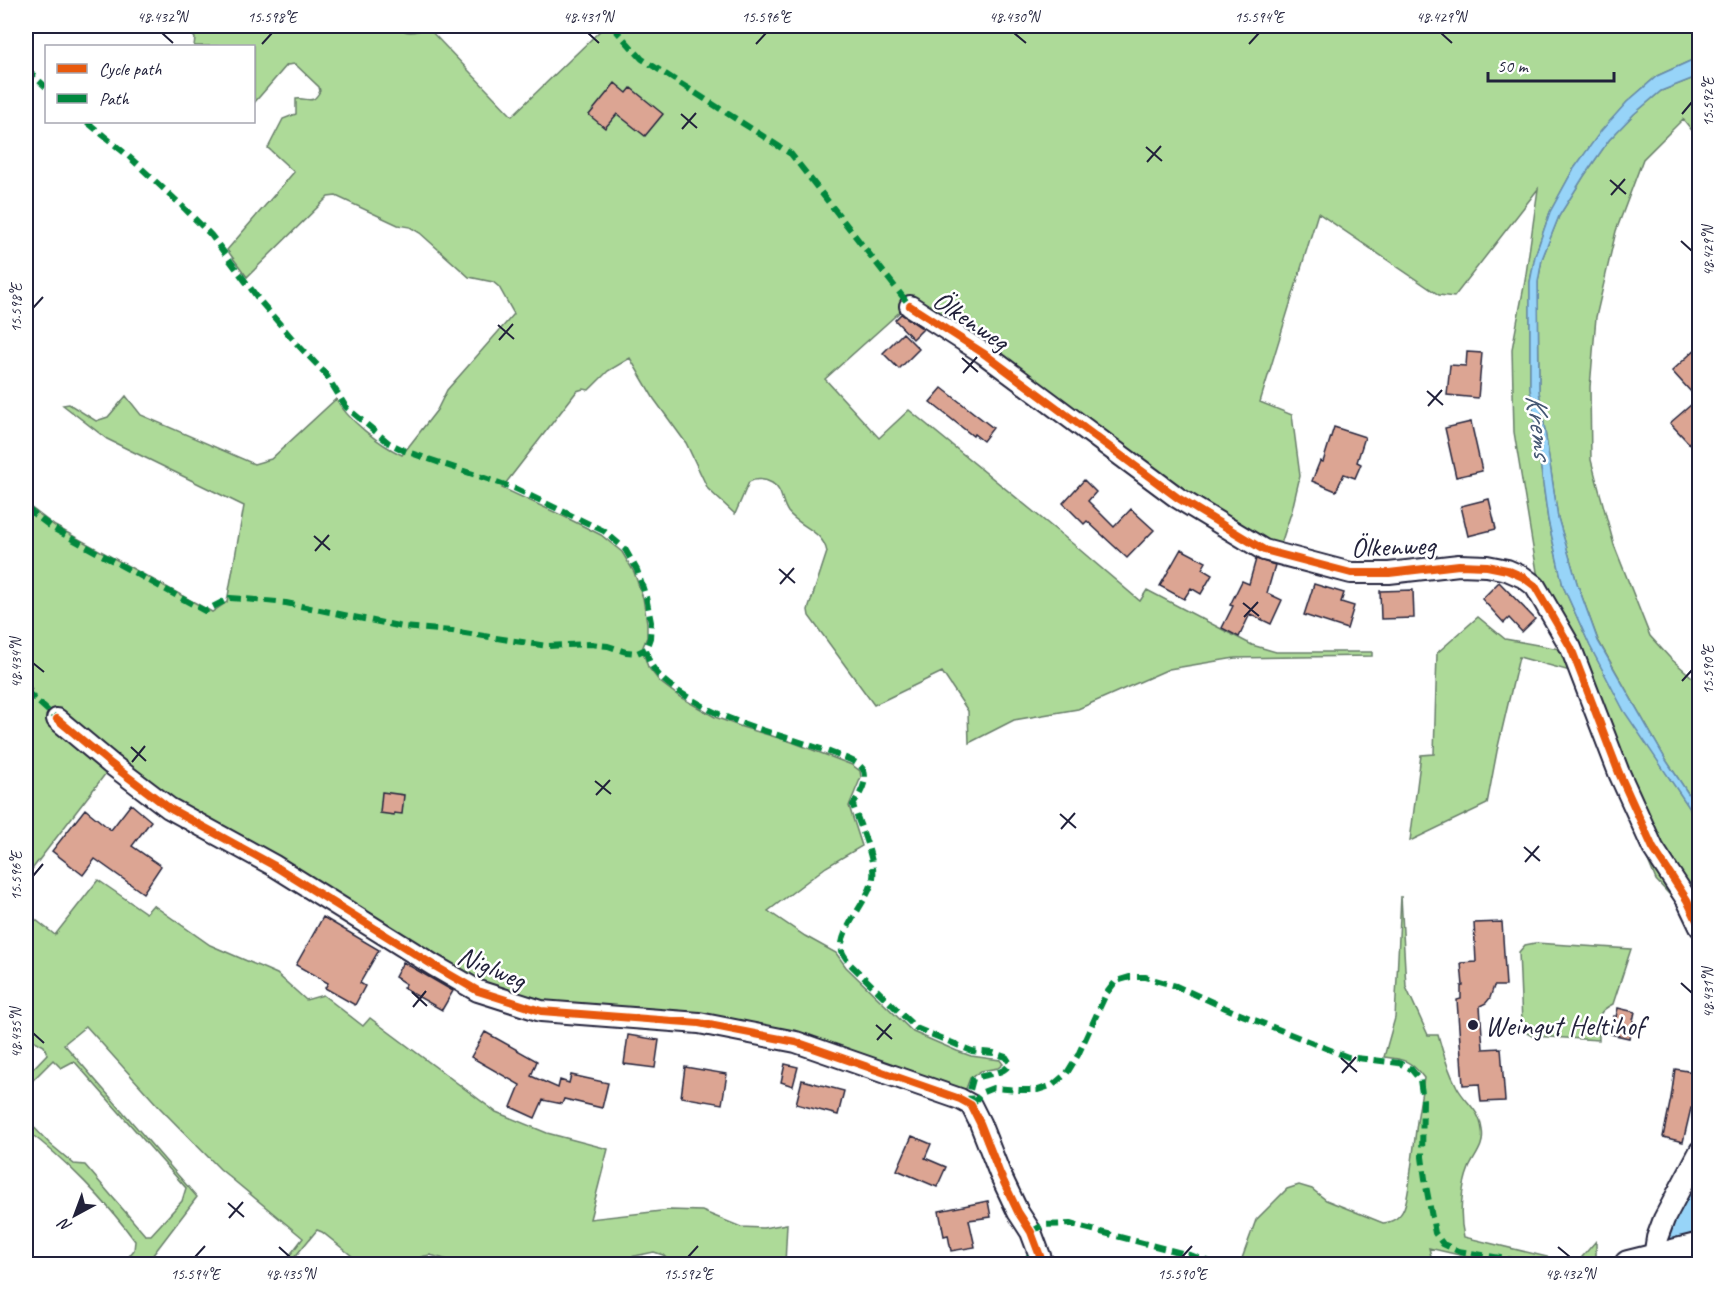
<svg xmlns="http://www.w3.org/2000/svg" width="1725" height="1290" viewBox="0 0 1725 1290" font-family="Caveat,sans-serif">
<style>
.green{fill:#adda98;stroke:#687e6a;stroke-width:1.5}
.water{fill:#97d4f8;stroke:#688dac;stroke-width:1.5}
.building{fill:#dca593;stroke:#22223b;stroke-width:1.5}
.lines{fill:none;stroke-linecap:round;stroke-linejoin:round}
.minor-casing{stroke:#22223b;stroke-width:24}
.major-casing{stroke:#22223b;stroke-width:30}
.minor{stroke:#fff;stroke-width:20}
.major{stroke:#fff;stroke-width:26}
.quiet{stroke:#00873e;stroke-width:6;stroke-dasharray:12 6;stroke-linecap:butt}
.cycleway-casing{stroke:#fff;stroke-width:11}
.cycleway{stroke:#e8590c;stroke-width:8}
.ticks{fill:none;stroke:#22223b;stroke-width:2}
.poi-dot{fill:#22223b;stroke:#fff;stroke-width:2}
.labels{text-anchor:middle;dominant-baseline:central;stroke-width:5;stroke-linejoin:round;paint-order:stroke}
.street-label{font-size:28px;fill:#22223b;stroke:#fff}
.poi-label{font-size:28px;fill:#22223b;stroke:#fff;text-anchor:start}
.water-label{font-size:30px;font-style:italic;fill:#455774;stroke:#fff}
.neatline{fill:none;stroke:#22223b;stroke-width:2}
.ticks-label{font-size:15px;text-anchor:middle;fill:#22223b}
</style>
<rect width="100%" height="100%" fill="#fff"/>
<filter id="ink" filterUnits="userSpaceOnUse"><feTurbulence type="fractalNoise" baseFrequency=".0167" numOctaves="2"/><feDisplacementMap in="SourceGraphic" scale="12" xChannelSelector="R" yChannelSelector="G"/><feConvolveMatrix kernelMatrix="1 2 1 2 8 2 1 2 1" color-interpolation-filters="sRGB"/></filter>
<g filter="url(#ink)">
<path class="green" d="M184,26H395C406,35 415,32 428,28L512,116L605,26H1699V57L1657,76L1627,102L1601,132L1573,170L1550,212L1535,256L1530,282V388L1548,520L1563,586L1590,646L1624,710L1699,822V915L1680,906L1656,880L1615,780L1574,672L1519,657L1497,751L1487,804L1410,841L1421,755L1434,754L1437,653L1478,617L1505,639L1565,650L1539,584L1514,432L1512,349L1525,281L1538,189L1454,297L1439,295L1318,213L1260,402L1292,415L1300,476L1292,510L1280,547L1267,544L1182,493L913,300L825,379L879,438L909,410L1073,544L1140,601L1147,590L1252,645L1276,652H1372V656L1235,658L1169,669L1078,709L1014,720L969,743L968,711L942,672L874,705L809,616L808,610L827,552C823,531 800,527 788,512C781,502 783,490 772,483C765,479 756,478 749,482L735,514L708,489L686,443L654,399L630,358L608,371L589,390L583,389L577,391L502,488L563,516L601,535L622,552L634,572L643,598L647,623V637L642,649L648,667L660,682L680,697L715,717L742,727L792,742L852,765L860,771L861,777L849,806L862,846L826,867L768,911L805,936L836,953L846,967L913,1032L957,1051L971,1056L1000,1060L1003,1064L998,1068L981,1071L970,1078L964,1094L798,1037L543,1005L481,985L174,803L116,760L26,877V698L32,689L26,684V504L55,526L212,612L227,602L244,506L107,439L63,405L69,404L96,421L108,417L126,396L141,415L254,464L271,459L336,399C348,420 380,445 402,455L437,410L447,390L514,314L499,287L493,282L469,277L420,233L410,227L398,225L336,196L328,197L247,277L227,250L294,172L268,148L283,119L296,114V99C308,97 312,106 320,91L319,87L295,64L287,65L254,103V46H194L195,38Z
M1699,76V139L1683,119L1643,159L1616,231L1596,317L1590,387L1591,460L1614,545L1650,636L1670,658L1699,683V810L1666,760L1598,640L1577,583L1558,518L1539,391L1538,282L1542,259L1559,216L1584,176L1609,140L1634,114L1661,91Z
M98,880L146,913L153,905L210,945L277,974L306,1000L323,995L363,1026L370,1018L496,1112L547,1133L608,1149L590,1219L670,1210L702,1211L741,1227L763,1228L787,1224L785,1264H672L663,1255L654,1252L607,1262L606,1264H588L586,1263L580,1264H463L430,1255L421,1257L417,1264H362L322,1232L317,1230L289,1264H283L303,1238L220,1169L160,1108L86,1026L64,1044L197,1197L146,1264H123L134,1250L135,1241C106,1201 65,1159 26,1130V1119L49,1143L74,1164L85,1165L145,1235H151L182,1201L186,1188L74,1061L61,1068L53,1060L26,1087V1076L47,1054L44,1046L26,1036V912L55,935Z
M1401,896L1406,987L1428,1035H1438C1443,1054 1448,1070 1457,1087C1466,1104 1479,1108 1482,1130C1485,1146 1475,1155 1469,1168C1461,1188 1459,1216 1464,1237L1576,1264L1596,1241V1260L1590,1264H1498L1429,1248L1433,1264H1240L1256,1220L1287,1189L1299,1185L1312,1189L1326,1200L1383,1223C1393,1222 1400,1218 1404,1208C1409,1196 1410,1175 1412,1162C1415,1134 1419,1106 1424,1078C1411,1061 1405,1059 1384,1057L1395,1018Z
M1535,943L1631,949L1613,1004C1594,1013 1599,1021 1599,1040L1532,1036L1525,1032L1522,1023L1519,952L1525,945Z"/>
<path class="water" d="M1699,57V76L1661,91L1634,114L1609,140L1584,176L1559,216L1542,259L1538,282L1539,391L1558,518L1577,583L1598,641L1666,760L1699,810V822L1624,711L1590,646L1563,586L1548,520L1530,388V282L1535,256L1550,212L1573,170L1601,131L1627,102L1657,76Z
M1699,1165V1264H1659L1672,1220Z"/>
<path class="building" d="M615,83L627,93L631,88L663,114L645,136L617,114L605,128L589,115Z
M901,314L923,329L913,339L895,320Z
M903,333L919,349L899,369L883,353Z
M1700,345V387L1692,393L1672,371Z
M1467,352L1482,353L1478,398L1447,395L1450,365L1466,366Z
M942,388L993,428L983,441L974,434L973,436L930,402Z
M1692,404L1700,412V455L1670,423Z
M1471,422L1482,471L1456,477L1445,428Z
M1334,427L1365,437L1357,462L1361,464L1355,478L1344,474L1336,491L1312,481L1320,461L1323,462Z
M1084,480L1096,492L1088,501L1114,527L1131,509L1154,530L1127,558L1087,521L1084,524L1063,503Z
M1489,499L1496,529L1468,536L1461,506Z
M1181,549L1206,562L1202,569L1212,575L1201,594L1191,588L1184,599L1160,586Z
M1256,559L1275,565L1267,593L1282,600L1271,624L1250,614L1239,637L1222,628L1233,606L1230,605L1242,581L1249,584Z
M1499,582L1535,619L1522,632L1509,618L1504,623L1482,599Z
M1314,584L1344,593L1341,602L1354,606L1347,629L1304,615Z
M1413,590L1414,618L1381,619L1380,591Z
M382,792L404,795L402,814L394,813V815L380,813Z
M131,804L151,821L132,846L161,866L143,893L95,859L83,875L52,851L85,809L111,830Z
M323,917L379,950L360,983L365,986L355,1005L325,988L328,983L296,965Z
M1502,922L1506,986H1494L1490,998L1486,1003L1480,1006L1483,1049L1501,1048L1505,1101L1481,1102L1479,1084L1463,1085L1457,1000L1461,999V986H1463L1461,963L1476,962L1474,923Z
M403,962L453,991L442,1010L403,988L406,984L395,977Z
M1618,1008L1635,1012L1629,1038L1610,1034L1614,1016L1616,1017Z
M485,1032L537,1061L531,1076L558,1088L560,1080L569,1083L571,1075L608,1083L602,1108L564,1099L562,1104L543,1100L535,1118L511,1107L520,1085L471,1057Z
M628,1035L659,1040L655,1068L624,1064Z
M785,1064L798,1067L793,1086L781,1082Z
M685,1067L727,1074L722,1104L681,1097Z
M1675,1069L1700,1073V1109L1691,1108L1683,1142L1663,1137L1671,1098Z
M802,1080L844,1091L838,1115L796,1104Z
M912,1136L931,1144L925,1158L946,1167L937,1187L897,1170Z
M988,1201L991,1217L969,1220L975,1247L951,1251L948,1235L944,1236L939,1211Z"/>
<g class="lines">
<g class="minor-casing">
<path id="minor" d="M910,306L983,353L1178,498L1264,550L1351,573H1389L1459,565L1487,566L1507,570L1523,577L1535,586L1571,648L1619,773L1653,848L1687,900L1700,927
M57,719L111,764L169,808L273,865L433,965L478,991L541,1011L699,1023L796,1042L960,1099L971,1105L980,1123L1000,1174L1018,1212L1031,1232L1043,1264
M1654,1257L1657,1238L1664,1219L1700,1151"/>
</g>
<g class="major-casing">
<path id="major" d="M1628,1264L1700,1246"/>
</g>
<use href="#minor" class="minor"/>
<use href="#major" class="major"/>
<path class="quiet" d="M612,26L642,59L791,154L910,306
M26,69L46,87
M87,122L126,154L179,203L211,235L260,301L297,344L325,373L346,407L389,443L405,451L514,488L604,531L625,549L637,570L646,597L651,622L650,638L646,649C647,655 649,662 652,666C661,681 676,690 691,699C700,704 709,710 719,714C756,730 795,739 832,753C843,757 859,761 864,771C868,782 859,796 853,805C859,824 876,860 873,878C870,900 838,930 842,951C843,955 847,959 849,963L916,1028L972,1051L994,1053L1006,1057L1010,1063C1004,1076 985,1073 973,1079L970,1090L971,1105
M26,508L54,529L205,611L230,598L256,600L286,603L403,627L452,631L547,646L591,644L608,646L626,652L637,653L646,649
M26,691L57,719
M971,1105L983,1092L993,1088L1019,1090H1038L1053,1085L1067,1073L1078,1055L1106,994L1116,981L1130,977H1145L1176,986L1237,1013L1348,1057L1399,1063L1411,1069L1420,1080L1423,1100L1422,1157L1426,1186L1435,1233L1443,1244L1458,1251L1519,1261L1529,1264
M1031,1232L1043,1225L1070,1224L1193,1256L1215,1264
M1020,1264L1038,1249"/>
<g class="cycleway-casing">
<path id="cycleway" d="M910,306L983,353L1178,498L1264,550L1351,573H1389L1459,565L1487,566L1507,570L1523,577L1535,586L1571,648L1619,773L1653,848L1687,900L1700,927
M57,719L111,764L169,808L273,865L433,965L478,991L541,1011L699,1023L796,1042L960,1099L971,1105L980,1123L1000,1174L1018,1212L1031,1232L1043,1264"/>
</g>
<use href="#cycleway" class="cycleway"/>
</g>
</g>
<path class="ticks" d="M162,33L173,43M588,33L599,43M1014,33L1026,43M1441,33L1452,43M262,44L272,33M756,44L766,33M1249,44L1259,33M681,114L697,128M1682,114L1692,102M682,129L696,113M1146,147L1162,161M1147,162L1161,146M1610,180L1626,194M1611,195L1625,179M1681,241L1692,251M33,308L43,297M498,325L514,339M499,340L513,324M962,358L978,372M963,373L977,357M1427,391L1443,405M1428,406L1442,390M314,536L330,550M315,551L329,535M779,569L795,583M780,584L794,568M1243,603L1259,616M1244,617L1258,602M33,663L44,672M1682,681L1692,670M131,747L146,761M132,762L145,746M595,781L611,794M596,795L610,780M1060,814L1076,828M1061,829L1075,813M1524,847L1540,861M1525,862L1539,846M33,876L43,864M1681,983L1692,993M412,992L427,1006M413,1007L426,991M876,1025L892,1039M33,1033L44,1043M877,1040L891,1024M1341,1058L1357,1072M1342,1073L1356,1057M228,1203L244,1217M229,1218L243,1202M279,1247L290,1257M1558,1247L1570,1257M195,1257L205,1246M688,1257L698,1246M1182,1257L1192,1246"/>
<circle class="poi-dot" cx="1473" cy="1025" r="6"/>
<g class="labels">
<g class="street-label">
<text transform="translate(971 320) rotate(34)">Ölkenweg</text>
<text transform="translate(1393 546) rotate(-2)">Ölkenweg</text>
<text transform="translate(492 967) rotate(23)">Niglweg</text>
</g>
<g class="poi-label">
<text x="1485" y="1025">Weingut Heltihof</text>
</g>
<g class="water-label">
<text transform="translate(1540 426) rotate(83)">Krems</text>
</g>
</g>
<rect width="1725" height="1290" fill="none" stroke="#fff" stroke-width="66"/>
<rect x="45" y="45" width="210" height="78" fill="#ffffff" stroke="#a7a7b1" stroke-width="1.5"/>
<rect x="57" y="64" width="30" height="9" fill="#e8590c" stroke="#a7a7b1" stroke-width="1.5"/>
<text x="99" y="75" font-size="18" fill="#22223b">Cycle path</text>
<rect x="57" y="94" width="30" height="9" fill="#00873e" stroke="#a7a7b1" stroke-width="1.5"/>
<text x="99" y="105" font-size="18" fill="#22223b">Path</text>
<g transform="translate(75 1215) rotate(221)" stroke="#ffffff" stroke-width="4.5" paint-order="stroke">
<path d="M0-4.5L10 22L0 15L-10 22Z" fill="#22223b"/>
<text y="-9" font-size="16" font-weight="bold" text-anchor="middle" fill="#22223b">N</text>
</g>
<path d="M1488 72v9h126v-9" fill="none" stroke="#22223b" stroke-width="3"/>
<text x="1497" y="72" font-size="18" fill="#22223b" stroke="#ffffff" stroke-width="4.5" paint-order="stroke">50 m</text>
<rect x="33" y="33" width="1659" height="1224" class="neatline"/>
<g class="ticks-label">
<text x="162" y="22">48.432°N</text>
<text x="272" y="22">15.598°E</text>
<text x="588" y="22">48.431°N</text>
<text x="766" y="22">15.596°E</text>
<text x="1014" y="22">48.430°N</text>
<text x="1259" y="22">15.594°E</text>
<text x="1441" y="22">48.429°N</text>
<text transform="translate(1708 102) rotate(-90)" y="5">15.592°E</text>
<text transform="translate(1708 251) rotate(-90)" y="5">48.429°N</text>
<text transform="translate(16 308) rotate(-90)" y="5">15.598°E</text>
<text transform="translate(16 663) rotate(-90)" y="5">48.434°N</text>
<text transform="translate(1708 670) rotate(-90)" y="5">15.590°E</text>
<text transform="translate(16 876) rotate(-90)" y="5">15.596°E</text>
<text transform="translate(1708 993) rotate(-90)" y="5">48.431°N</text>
<text transform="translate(16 1033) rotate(-90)" y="5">48.435°N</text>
<text x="195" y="1279">15.594°E</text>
<text x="290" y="1279">48.435°N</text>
<text x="688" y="1279">15.592°E</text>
<text x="1182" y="1279">15.590°E</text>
<text x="1570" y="1279">48.432°N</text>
</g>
</svg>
